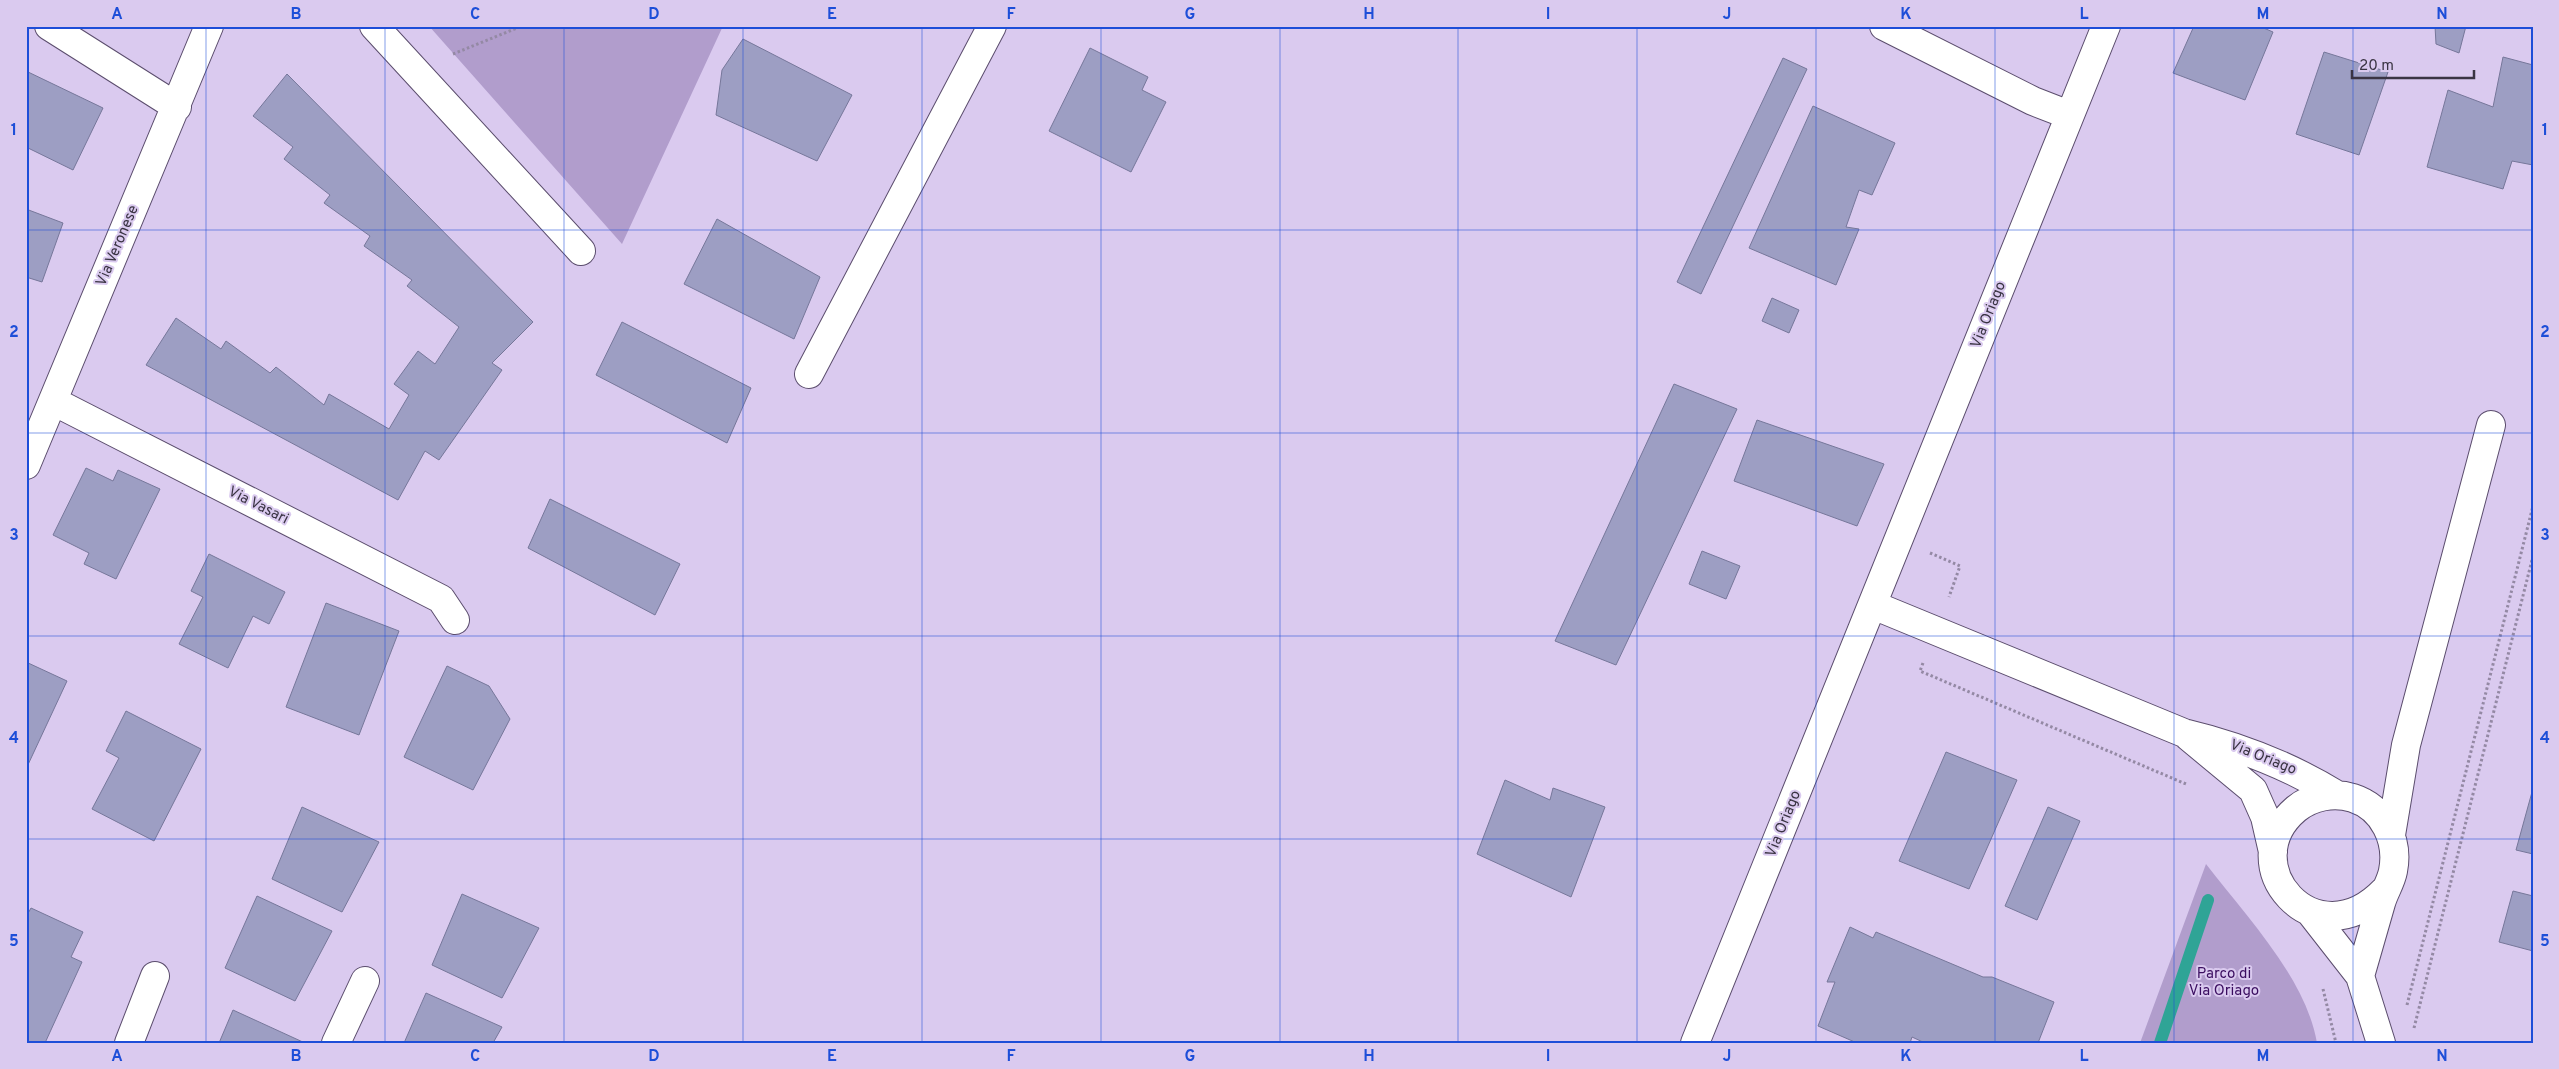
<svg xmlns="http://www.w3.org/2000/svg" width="2559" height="1069" viewBox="0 0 2559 1069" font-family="Overpass,sans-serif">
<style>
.green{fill:#b19dcc}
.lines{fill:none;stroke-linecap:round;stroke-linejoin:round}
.stream{stroke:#2fa496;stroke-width:12}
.building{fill:#9d9ec3;stroke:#76779a}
.minor-casing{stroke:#5b4d6d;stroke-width:30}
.path{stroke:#9489a4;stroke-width:3;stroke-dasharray:2.5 2.5;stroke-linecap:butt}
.minor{stroke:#fff;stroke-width:28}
.grid{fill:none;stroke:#1d4ed8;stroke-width:1;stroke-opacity:0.55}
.labels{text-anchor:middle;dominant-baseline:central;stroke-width:4;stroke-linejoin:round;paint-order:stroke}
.street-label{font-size:15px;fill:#3a3443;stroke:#dacaef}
.park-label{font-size:15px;fill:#3a0d5f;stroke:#dacaef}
.neatline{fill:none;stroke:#1d4ed8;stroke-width:2}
.grid-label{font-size:16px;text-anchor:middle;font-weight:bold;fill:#1d4ed8}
</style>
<rect width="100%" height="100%" fill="#dacaef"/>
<path class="green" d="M429,26H723L622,244Z
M2206,864C2245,915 2306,978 2317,1043H2140Z"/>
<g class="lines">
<path class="stream" d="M2160,1043L2208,900"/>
</g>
<path class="building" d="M2194,26H2259L2273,32L2245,100L2173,73Z
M2435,26H2466L2459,53L2436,44Z
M743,39L852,95L817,161L716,115L722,70Z
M1090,48L1148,77L1142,90L1166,102L1131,172L1049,131Z
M2324,52L2388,72L2359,155L2296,134Z
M2503,57L2533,65V165L2512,161L2503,189L2427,167L2448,90L2493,107Z
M1783,58L1807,69L1701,294L1677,282Z
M26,71L103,108L73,170L26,147Z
M287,74L533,322L492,363L502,370L439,460L425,451L398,500L146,365L176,318L221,349L226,341L270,373L276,367L324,405L329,394L389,429L409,395L394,384L418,351L435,364L459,327L407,286L412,280L364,246L370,236L324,203L330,195L284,159L293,147L253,116Z
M1813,106L1895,143L1872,195L1859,190L1846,227L1859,229L1836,285L1749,248Z
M26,209L63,223L42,282L26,277Z
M717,219L820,277L794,339L684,284Z
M1772,298L1799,310L1789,333L1762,321Z
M622,322L751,388L727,443L596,375Z
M1674,384L1737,409L1616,665L1555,641Z
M1757,420L1884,464L1857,526L1734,481Z
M86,468L113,481L118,470L160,489L116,579L84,564L89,553L53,535Z
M550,499L680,564L655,615L528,548Z
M1702,551L1740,566L1726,599L1689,584Z
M209,554L285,592L269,624L253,616L228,668L179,644L203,597L191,591Z
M326,603L399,631L359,735L286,707Z
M26,662L67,681L26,769Z
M447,666L489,686L510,719L473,790L404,757Z
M126,711L201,749L154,841L92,809L119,758L106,751Z
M1946,752L2017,780L1969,889L1899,861Z
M1505,780L1550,800L1553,788L1605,807L1571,897L1477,854Z
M2532,792L2533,793V854L2516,850Z
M302,807L379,842L342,912L272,879Z
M2048,807L2080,821L2037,920L2005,906Z
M2513,891L2533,896V951L2499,942Z
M462,894L539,928L502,998L432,965Z
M257,896L332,931L295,1001L225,968Z
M31,908L83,932L71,957L82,962L45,1043H26V917Z
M1850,927L1873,938L1876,932L1983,977H1992L2054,1002L2038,1043H1925L1912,1037L1910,1043H1857L1818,1026L1835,982H1827Z
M426,993L502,1027L493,1043H404Z
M233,1010L305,1043H219Z"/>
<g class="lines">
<g class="minor-casing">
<path id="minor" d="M49,26L177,107
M374,26L581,251
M1884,26L2033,101L2069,115
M809,374L992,26
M53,401L441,599L455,620
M26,465L209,26
M1873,605L2184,733C2239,746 2288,765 2337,795
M2189,737L2253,790L2265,817L2273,852
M2391,835L2406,745L2491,425
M2310,912L2360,976L2381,1043
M2360,976C2367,951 2374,927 2381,903C2384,892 2391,882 2393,871C2399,841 2384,808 2353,798C2334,792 2312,796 2296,809C2231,864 2315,962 2384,891
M129,1043L155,976
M336,1043L365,981
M1695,1043L2106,26"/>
</g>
<path class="path" d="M453,54L522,26
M1930,553L1960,566L1949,597
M1923,663L1920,671L2186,784
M2323,989L2336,1043
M2407,1005L2533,506
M2414,1028L2533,556"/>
<use href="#minor" class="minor"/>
</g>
<path class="grid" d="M206,26V1043M385,26V1043M564,26V1043M743,26V1043M922,26V1043M1101,26V1043M1280,26V1043M1458,26V1043M1637,26V1043M1816,26V1043M1995,26V1043M2174,26V1043M2353,26V1043M26,230H2533M26,433H2533M26,636H2533M26,839H2533"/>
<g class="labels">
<g class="street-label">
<text transform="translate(118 246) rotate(-67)">Via Veronese</text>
<text transform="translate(1989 315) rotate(-68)">Via Oriago</text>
<text transform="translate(258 506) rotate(27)">Via Vasari</text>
<text transform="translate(2263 758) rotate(22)">Via Oriago</text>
<text transform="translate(1784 824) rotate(-68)">Via Oriago</text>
</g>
<g class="park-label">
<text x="2224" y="974">Parco di<tspan x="2224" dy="17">Via Oriago</tspan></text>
</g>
</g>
<rect width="2559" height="1069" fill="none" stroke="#dacaef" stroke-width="55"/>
<path d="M2352 70v8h122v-8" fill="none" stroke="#3a3443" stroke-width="2.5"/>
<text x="2359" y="70" font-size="15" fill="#3a3443" stroke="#dacaef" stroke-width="4" paint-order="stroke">20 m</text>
<rect x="28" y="28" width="2504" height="1014" class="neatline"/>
<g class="grid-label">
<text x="117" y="19">A</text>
<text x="296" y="19">B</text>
<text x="475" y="19">C</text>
<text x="654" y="19">D</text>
<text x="832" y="19">E</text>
<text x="1011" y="19">F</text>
<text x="1190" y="19">G</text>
<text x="1369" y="19">H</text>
<text x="1548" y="19">I</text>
<text x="1727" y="19">J</text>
<text x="1906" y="19">K</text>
<text x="2084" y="19">L</text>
<text x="2263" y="19">M</text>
<text x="2442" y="19">N</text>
<text x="14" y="135">1</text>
<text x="2545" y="135">1</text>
<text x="14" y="337">2</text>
<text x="2545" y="337">2</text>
<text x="14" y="540">3</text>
<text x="2545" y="540">3</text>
<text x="14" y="743">4</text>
<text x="2545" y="743">4</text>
<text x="14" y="946">5</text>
<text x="2545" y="946">5</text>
<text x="117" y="1061">A</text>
<text x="296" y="1061">B</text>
<text x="475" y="1061">C</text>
<text x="654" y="1061">D</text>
<text x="832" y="1061">E</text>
<text x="1011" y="1061">F</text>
<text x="1190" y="1061">G</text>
<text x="1369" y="1061">H</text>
<text x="1548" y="1061">I</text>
<text x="1727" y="1061">J</text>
<text x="1906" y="1061">K</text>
<text x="2084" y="1061">L</text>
<text x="2263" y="1061">M</text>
<text x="2442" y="1061">N</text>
</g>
</svg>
